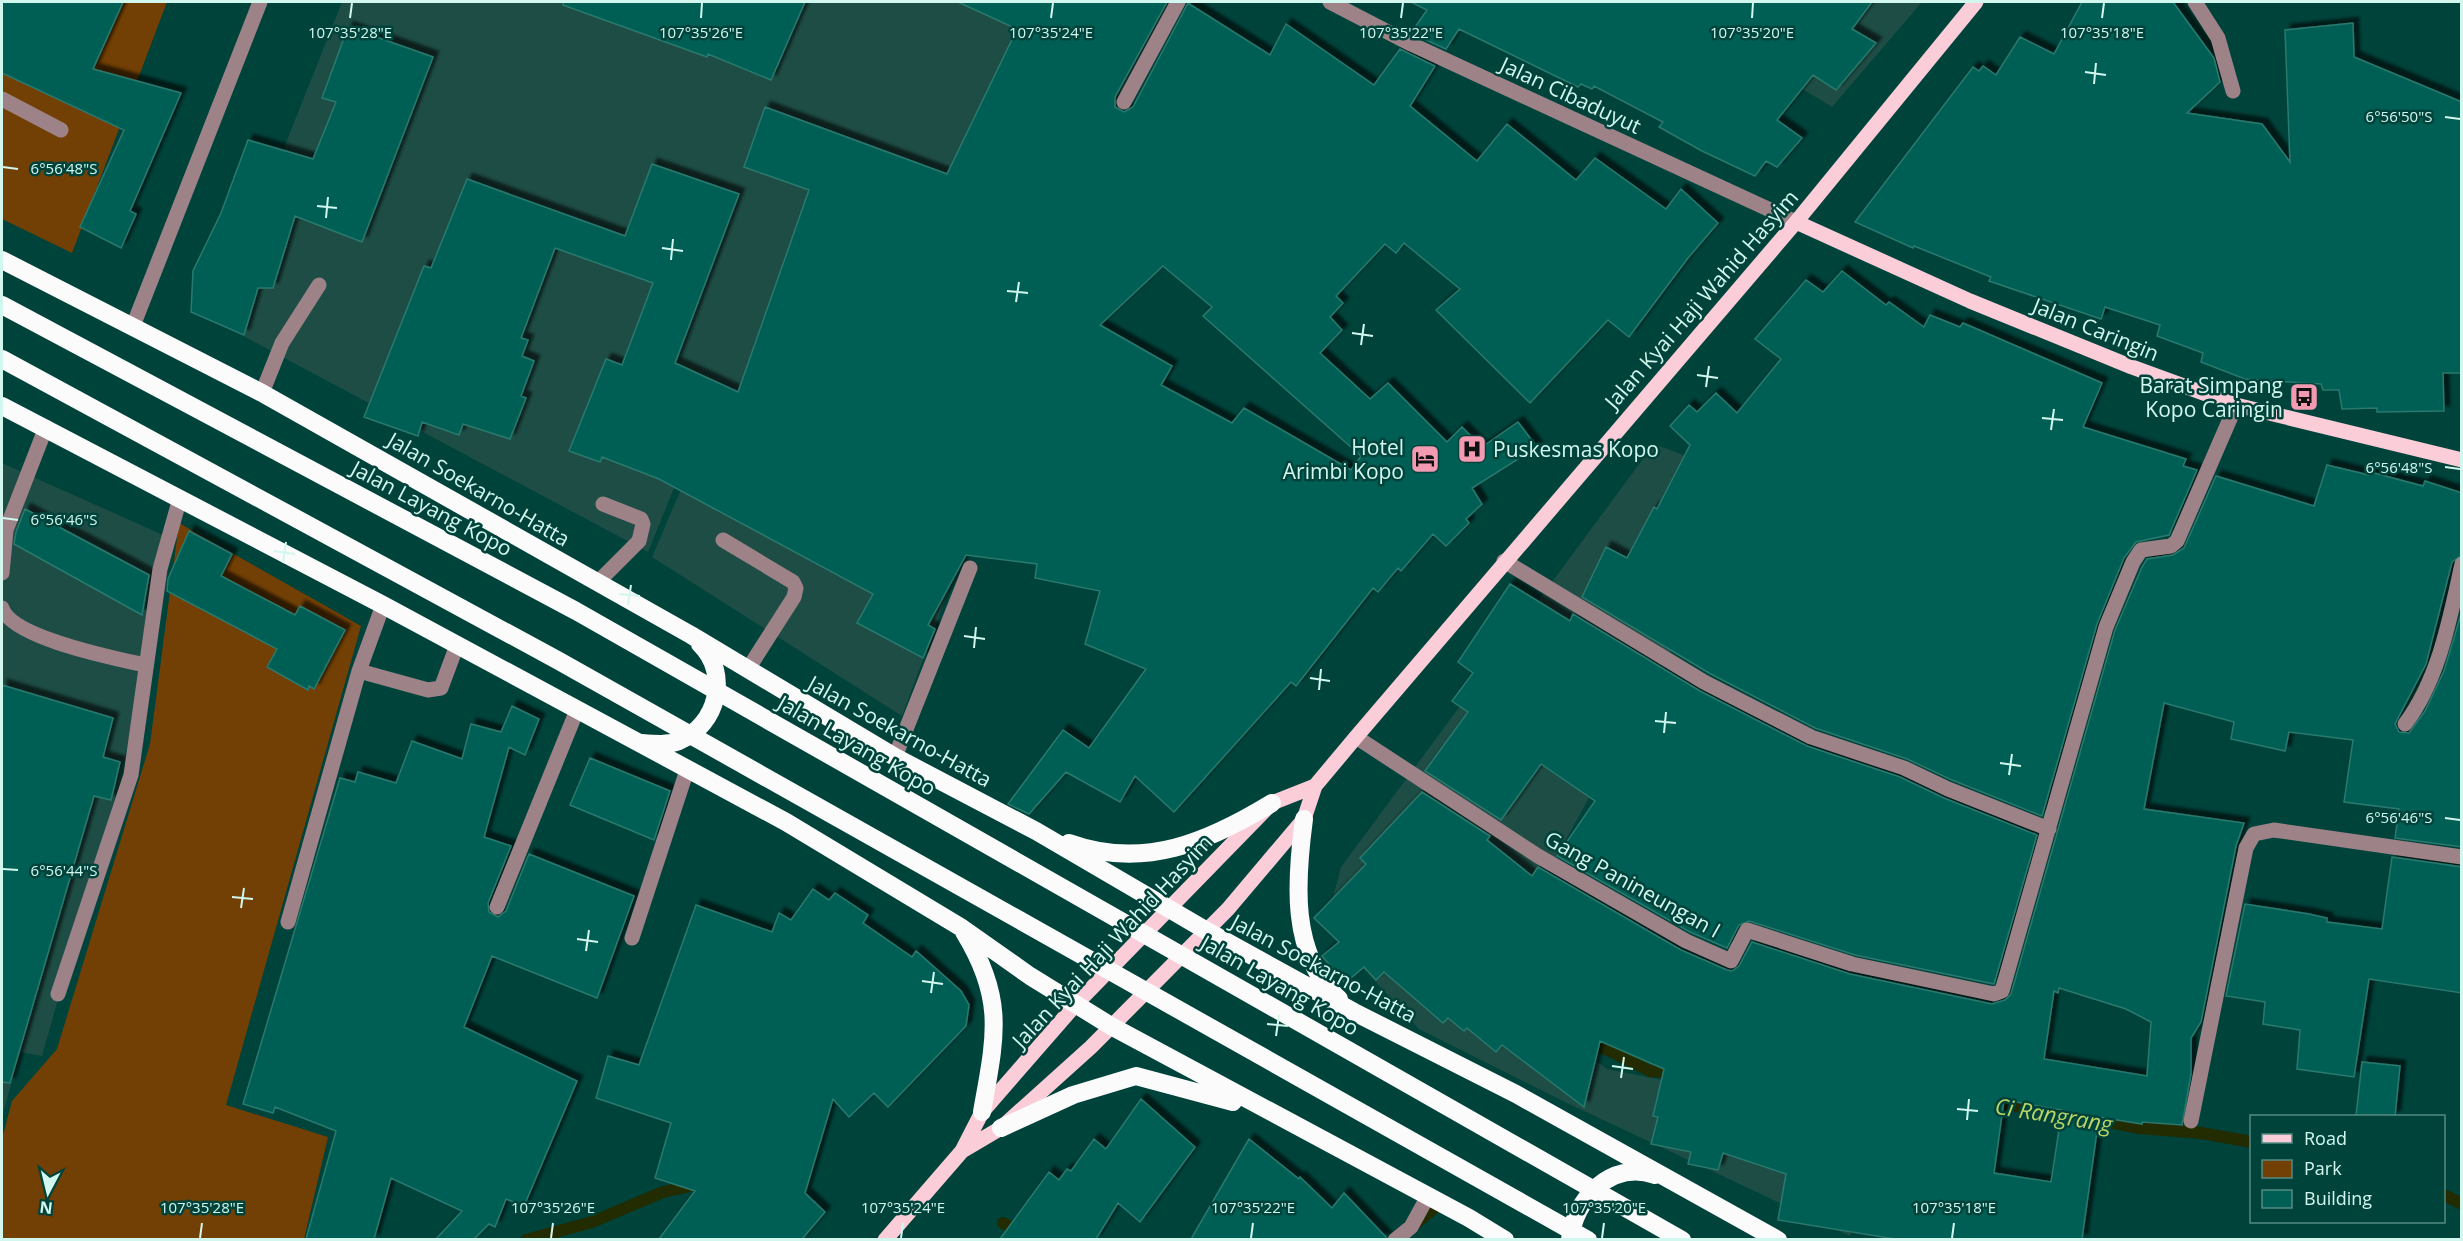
<svg xmlns="http://www.w3.org/2000/svg" width="2463" height="1241" viewBox="0 0 2463 1241" font-family="'Open Sans',sans-serif">
<style>
.built{fill:#1e4d45}
.green{fill:#724004}
.lines{fill:none;stroke-linecap:round;stroke-linejoin:round}
.stream{stroke:#222c00;stroke-width:12}
.building{fill:#005f54;stroke:#2a796e;stroke-width:1.5;fill-rule:evenodd;filter:url(#shadow)}
.minor{stroke:#9d8288;stroke-width:15}
.major{stroke:#fbcdd8;stroke-width:15}
.highway{stroke:#fbfbfb;stroke-width:18}
.highway-bridge{stroke:#fbfbfb;stroke-width:18}
.ticks{fill:none;stroke:#d2f7ef;stroke-width:2}
.labels{text-anchor:middle;dominant-baseline:central;stroke-width:5;stroke-linejoin:round;paint-order:stroke}
.street-label{font-size:21px;fill:#d2f7ef;stroke:#00433b}
.poi-label{font-size:21px;fill:#d2f7ef;stroke:#00433b;text-anchor:end}
.water-label{font-size:22px;font-style:italic;fill:#b9d667;stroke:#00433b}
.ticks-label{font-size:15px;text-anchor:middle;fill:#d2f7ef;stroke:#00433b;stroke-width:5;stroke-linejoin:round;paint-order:stroke}
</style>
<defs>
<filter id="shadow"><feDropShadow dx="5.5" dy="-5.5" stdDeviation="1.5" flood-color="#0009"/></filter>
</defs>
<rect width="100%" height="100%" fill="#00433b"/>
<path class="built" d="M342,2H1172L998,357L870,465L709,402L648,552L215,321Z
M1802,2H1922L1832,107L1768,68L1812,9Z
M714,412L976,517L902,716L652,557Z
M1654,444L1785,493L1712,585L1659,670L1488,982L1607,1069L1860,1120L1850,1236L1567,1103L1419,1029L1352,956L1328,916L1341,867Z
M2,463L172,539L120,780L42,1056L20,1052L2,1117Z"/>
<path class="green" d="M2,2H167L72,253L2,219Z
M179,523L361,626L226,1105L328,1137L304,1239H2V1139L12,1101L57,1049L150,744Z"/>
<g class="lines">
<path class="stream" d="M1585,1042L1608,1050L1650,1071L1678,1073
M1988,1103L2051,1110L2139,1128L2201,1133L2252,1142
M2444,1195L2462,1204
M1003,1223L1037,1240
M1414,1225L1438,1205
M526,1240L592,1222L663,1192L699,1184"/>
</g>
<path class="building" d="M2,2H123L93,69L181,93L130,211L136,214L121,248L80,227L124,130L2,73Z
M564,2H805L771,80L708,54L707,57L563,5Z
M958,2H1167L1115,97V107L1124,112L1133,107L1188,3L1270,55L1286,24L1374,85L1400,49L1435,66L1410,106L1477,161L1507,124L1576,180L1595,158L1666,209L1681,189L1718,223L1688,258L1629,337L1608,320L1530,403L1436,310L1460,289L1404,243L1396,253L1385,244L1336,296L1343,303L1330,317L1342,330L1320,353L1370,399L1388,383L1447,442L1462,427L1482,447L1518,422L1537,447L1472,488L1482,504L1466,519L1469,523L1446,546L1433,534L1401,571L1398,568L1378,592L1373,588L1296,686L1291,682L1174,812L1135,776L1120,802L1066,772L1029,814L1008,804L1063,730L1089,748L1146,669L1085,644L1100,591L1035,578L1037,564L966,555L928,625L935,629L923,658L857,623L873,594L659,479L602,457L600,462L569,451L606,359L622,365L653,283L555,248L521,338L528,340L522,356L534,361L521,396L526,398L510,439L463,424L459,435L422,422L418,436L364,417L424,266L431,268L467,179L625,236L652,164L739,194L675,363L738,392L809,190L744,167L765,107L947,174L1017,29ZM1163,266L1212,307L1203,316L1361,456L1351,470L1244,408L1232,423L1161,385L1172,366L1100,325Z
M1411,2H1872L1852,29L1876,43L1836,90L1813,75L1777,120L1802,138L1777,167L1766,161L1755,176L1702,151L1659,127L1663,122L1594,86L1592,89L1581,84L1578,87L1459,29L1446,49L1415,35L1411,33L1427,10Z
M2082,2H2173L2214,58L2220,82L2187,113L2262,124L2290,162L2285,30L2353,23L2354,57L2462,102V373H2443L2444,411L2377,412V408L2342,409L2339,390H2323L2321,384L2245,379L2201,362L2203,353L2157,336L2160,325L2105,307L2101,319L1989,281L1991,277L1914,246L1913,248L1855,222L1973,67L1979,71L1983,66L1996,75L2020,37L2054,54Z
M348,27L433,57L362,242L295,216L273,288H258L244,335L191,312L193,271L221,213L248,140L313,159L336,102L322,98Z
M1842,271L1886,305L1889,302L1924,327L1930,315L1960,327L1963,323L2102,383L2083,427L2186,459L2183,466L2197,470L2169,535L2136,542L2124,558L2097,624L2042,816L1952,780L1907,759L1815,728L1709,673L1582,597L1606,547L1627,558L1654,507L1657,509L1690,445L1670,426L1689,405L1697,412L1716,393L1737,413L1781,359L1755,339L1806,280L1823,292Z
M2327,465L2369,475L2370,472L2423,486L2425,481L2462,493V555L2452,562L2426,664L2395,724L2399,732L2409,733L2425,711L2444,671L2462,611V847L2395,838L2399,809L2344,802L2353,740L2289,732L2285,751L2231,739L2234,722L2164,703L2144,809L2244,823L2236,846L2201,1022L2191,1038V1074L2182,1125L2142,1122V1124L2099,1117L2082,1239H1895L1778,1220L1786,1174L1723,1153L1718,1170L1688,1164L1691,1152L1651,1144L1658,1117L1653,1116L1664,1069L1600,1041L1584,1107L1502,1045L1496,1052L1467,1028L1464,1031L1448,1018L1443,1023L1384,972L1376,980L1364,967L1345,983L1322,956L1339,942L1314,918L1366,864L1360,858L1422,792L1490,836L1487,840L1532,876L1538,867L1681,950L1727,970L1732,971L1739,966L1752,942L1850,974L1992,1004L2005,1000L2011,994L2115,630L2142,567L2147,559L2173,555L2184,548L2216,476L2314,506ZM2059,988L2126,1009L2151,1022L2147,1076L2044,1059L2054,991L2058,993ZM2004,1100L2062,1110L2051,1182L1994,1173Z
M25,509L149,575L142,615L14,544L16,532Z
M189,531L232,554L221,576L295,615L300,606L345,630L314,689L309,686L308,690L267,667L277,649L167,591L168,579Z
M1510,584L1570,621L1573,614L1700,691L1807,746L1900,777L1944,798L2037,835L1994,984L1855,955L1749,921L1739,925L1727,948L1690,932L1557,856L1595,801L1541,764L1501,820L1425,771L1468,712L1452,701L1473,673L1458,662Z
M2,685L113,718L103,757L120,762L111,800L94,796L10,1083L2,1082Z
M512,706L539,719L525,755L509,747L484,837L511,846L488,903L489,912L498,917L506,911L529,854L634,896L597,998L492,956L464,1027L577,1081L524,1206L506,1199L495,1227L489,1224L474,1239H436L462,1211L391,1178L374,1239H306L336,1131L275,1107L273,1113L243,1104L340,778L355,782L358,772L396,783L412,741L462,759L471,724L501,732Z
M590,758L670,791L654,840L570,805Z
M2392,857L2462,867V993L2369,979L2354,1077L2297,1069L2300,1030L2263,1024L2265,1002L2226,996L2245,904L2309,914L2327,918V922L2382,929Z
M813,889L829,900L835,893L868,915L863,923L912,957L916,951L961,991L969,1005L966,1026L888,1107L874,1093L849,1117L833,1099L805,1193L825,1212L802,1239H659L695,1191L655,1178L671,1123L596,1098L608,1056L639,1065L696,905L772,932L779,913L791,920Z
M2362,1062L2400,1066L2395,1116H2356Z
M1141,1099L1195,1147L1140,1222L1118,1203L1096,1239H1000L1049,1172L1059,1180L1067,1169L1071,1171L1094,1139L1106,1149Z
M1249,1139L1299,1179L1300,1177L1332,1208L1344,1193L1386,1237V1239H1191Z"/>
<g class="lines">
<path class="minor" d="M1330,2L1411,44L1796,222
M2195,2L2218,38L2233,91
M2,99L61,130
M1124,102L1178,2
M133,326L260,2
M262,393L282,343L319,285
M723,540L793,582L796,588L794,597L748,669
M1504,561L1704,682L1811,737L1904,768L1948,789L2049,829
M2,573L6,530L46,427
M598,582L639,541L643,524L641,519L603,504
M2,608C12,638 114,658 145,665
M359,671L428,690L441,688L457,645
M2405,724C2439,679 2450,618 2462,564
M1356,737L1538,856L1686,941L1731,961L1747,930L1852,964L1994,994L2002,991L2106,627L2133,562L2141,550L2171,546L2177,541L2236,405
M895,757L970,568
M497,907L577,710
M288,922L359,671L383,605
M632,938L687,770
M58,994L131,775L160,569L180,498
M2191,1121L2246,848L2254,834L2274,830L2462,857
M1395,1240L1411,1227L1428,1196"/>
<path class="major" d="M1796,222L1970,301L2132,367L2236,405L2462,460
M962,1151L1001,1128L1091,1047L1228,909L1304,819L1315,786L1356,737L1796,222L1976,2
M885,1240L962,1151L982,1112L1076,1004L1272,803L1315,786"/>
<path class="highway" d="M2,260L262,393L691,635L895,757L1036,831L1207,931L1354,1012L1516,1094L1778,1240
M2,406L383,605L786,822L962,928L1030,976L1111,1026L1469,1218L1505,1240
M642,743C655,744 668,745 679,741C718,725 730,673 700,644
M1304,819C1296,879 1289,954 1339,999
M1069,843C1144,870 1208,842 1272,803
M964,932C1006,1000 995,1038 982,1112
M1001,1128L1073,1095L1136,1076L1233,1102
M1570,1240C1574,1199 1611,1160 1655,1175"/>
<path class="highway-bridge" d="M2,305L576,611L1682,1240
M2,359L559,661L1588,1240"/>
</g>
<path class="ticks" d="M350,18L352,3M701,18L702,3M1051,18L1053,3M1401,18L1403,3M1752,18L1753,3M2102,18L2104,3M2085,72L2106,75M2094,84L2096,63M2445,117L2460,119M3,167L18,169M317,206L337,208M326,218L328,197M662,248L683,251M671,260L673,239M1007,291L1028,293M1016,302L1019,282M1352,333L1373,336M1361,345L1364,324M1697,375L1718,378M1706,387L1709,366M2042,418L2063,420M2051,430L2054,409M2445,467L2460,469M3,518L18,520M274,551L295,554M283,563L286,542M619,594L640,596M628,605L631,585M964,636L985,639M974,648L976,627M1310,678L1330,681M1319,690L1321,669M1655,721L1676,723M1664,733L1666,712M2000,763L2021,766M2009,775L2012,754M2445,818L2460,820M3,869L18,870M232,897L253,899M241,908L244,888M577,939L598,942M586,951L589,930M922,981L943,984M931,993L934,972M1267,1024L1288,1026M1276,1036L1279,1015M1612,1066L1633,1069M1621,1078L1624,1057M1957,1109L1978,1111M1967,1120L1969,1099M200,1238L202,1223M551,1238L553,1223M901,1238L903,1223M1251,1238L1253,1223M1602,1238L1604,1223M1952,1238L1954,1223"/>
<defs>
<g id="bus-square" transform="scale(1.5)"><rect x="-9" y="-9" width="18" height="18" rx="4" fill="#f19ab2" stroke="#00433b"/><path d="M-5-6H5V4H4V6H2V4H-2V6H-4V4H-5ZM-3.5-4V0h7V-4ZM-3.5 1.2v1.5H-2V1.2ZM2 1.2v1.5H3.5V1.2Z" fill="#111"/></g>
<g id="hospital-square" transform="scale(1.5)"><rect x="-9" y="-9" width="18" height="18" rx="4" fill="#f19ab2" stroke="#00433b"/><path d="M-5-5h3v3.5h4V-5h3V5h-3V1.5h-4V5h-3Z" fill="#111"/></g>
<g id="hotel-square" transform="scale(1.5)"><rect x="-9" y="-9" width="18" height="18" rx="4" fill="#f19ab2" stroke="#00433b"/><path d="M-6-4.5h1.5V1H6V5H4.5V3h-9V5H-6ZM-4 0a1.8 1.8 0 1 1 3.6 0ZM.5 0V-2.5h3Q6-2.5 6 0Z" fill="#111"/></g>
</defs>
<g fill-rule="evenodd">
<use href="#bus-square" x="2304" y="397"/>
<use href="#hospital-square" x="1472" y="449"/>
<use href="#hotel-square" x="1425" y="459"/>
</g>
<g class="labels">
<g class="street-label">
<text transform="translate(1571 95) rotate(25)">Jalan Cibaduyut</text>
<text transform="translate(1701 299) rotate(-49)">Jalan Kyai Haji Wahid Hasyim</text>
<text transform="translate(2096 329) rotate(22)">Jalan Caringin</text>
<text transform="translate(479 489) rotate(30)">Jalan Soekarno-Hatta</text>
<text transform="translate(432 508) rotate(28)">Jalan Layang Kopo</text>
<text transform="translate(900 731) rotate(29)">Jalan Soekarno-Hatta</text>
<text transform="translate(857 745) rotate(30)">Jalan Layang Kopo</text>
<text transform="translate(1633 884) rotate(29)">Gang Panineungan I</text>
<text transform="translate(1112 941) rotate(-47)">Jalan Kyai Haji Wahid Hasyim</text>
<text transform="translate(1324 968) rotate(28)">Jalan Soekarno-Hatta</text>
<text transform="translate(1280 985) rotate(30)">Jalan Layang Kopo</text>
</g>
<g class="poi-label">
<text x="2283" y="385">Barat Simpang<tspan x="2283" dy="24">Kopo Caringin</tspan></text>
<text x="1404" y="447">Hotel<tspan x="1404" dy="24">Arimbi Kopo</tspan></text>
<text x="1493" y="449" text-anchor="start">Puskesmas Kopo</text>
</g>
<g class="water-label">
<text transform="translate(2054 1114) rotate(9)">Ci Rangrang</text>
</g>
</g>
<g class="ticks-label">
<text x="350" y="38">107°35'28"E</text>
<text x="701" y="38">107°35'26"E</text>
<text x="1051" y="38">107°35'24"E</text>
<text x="1401" y="38">107°35'22"E</text>
<text x="1752" y="38">107°35'20"E</text>
<text x="2102" y="38">107°35'18"E</text>
<text x="2399" y="122">6°56'50"S</text>
<text x="64" y="174">6°56'48"S</text>
<text x="2399" y="473">6°56'48"S</text>
<text x="64" y="525">6°56'46"S</text>
<text x="2399" y="823">6°56'46"S</text>
<text x="64" y="876">6°56'44"S</text>
<text x="202" y="1213">107°35'28"E</text>
<text x="553" y="1213">107°35'26"E</text>
<text x="903" y="1213">107°35'24"E</text>
<text x="1253" y="1213">107°35'22"E</text>
<text x="1604" y="1213">107°35'20"E</text>
<text x="1954" y="1213">107°35'18"E</text>
</g>
<rect width="2463" height="1241" fill="none" stroke="#d2f7ef" stroke-width="6"/>
<rect x="2250" y="1115" width="195" height="108" fill="#00433b" stroke="#548b83" stroke-width="1.5"/>
<rect x="2262" y="1134" width="30" height="9" fill="#fbcdd8" stroke="#548b83" stroke-width="1.5"/>
<text x="2304" y="1145" font-size="18" fill="#d2f7ef">Road</text>
<rect x="2262" y="1160" width="30" height="18" fill="#724004" stroke="#548b83" stroke-width="1.5"/>
<text x="2304" y="1175" font-size="18" fill="#d2f7ef">Park</text>
<rect x="2262" y="1190" width="30" height="18" fill="#005f54" stroke="#548b83" stroke-width="1.5"/>
<text x="2304" y="1205" font-size="18" fill="#d2f7ef">Building</text>
<g transform="translate(48 1193) rotate(187)" stroke="#00433b" stroke-width="4.5" paint-order="stroke">
<path d="M0-4.5L10 22L0 15L-10 22Z" fill="#d2f7ef"/>
<text y="-9" font-size="16" font-weight="bold" text-anchor="middle" fill="#d2f7ef">N</text>
</g>
</svg>
